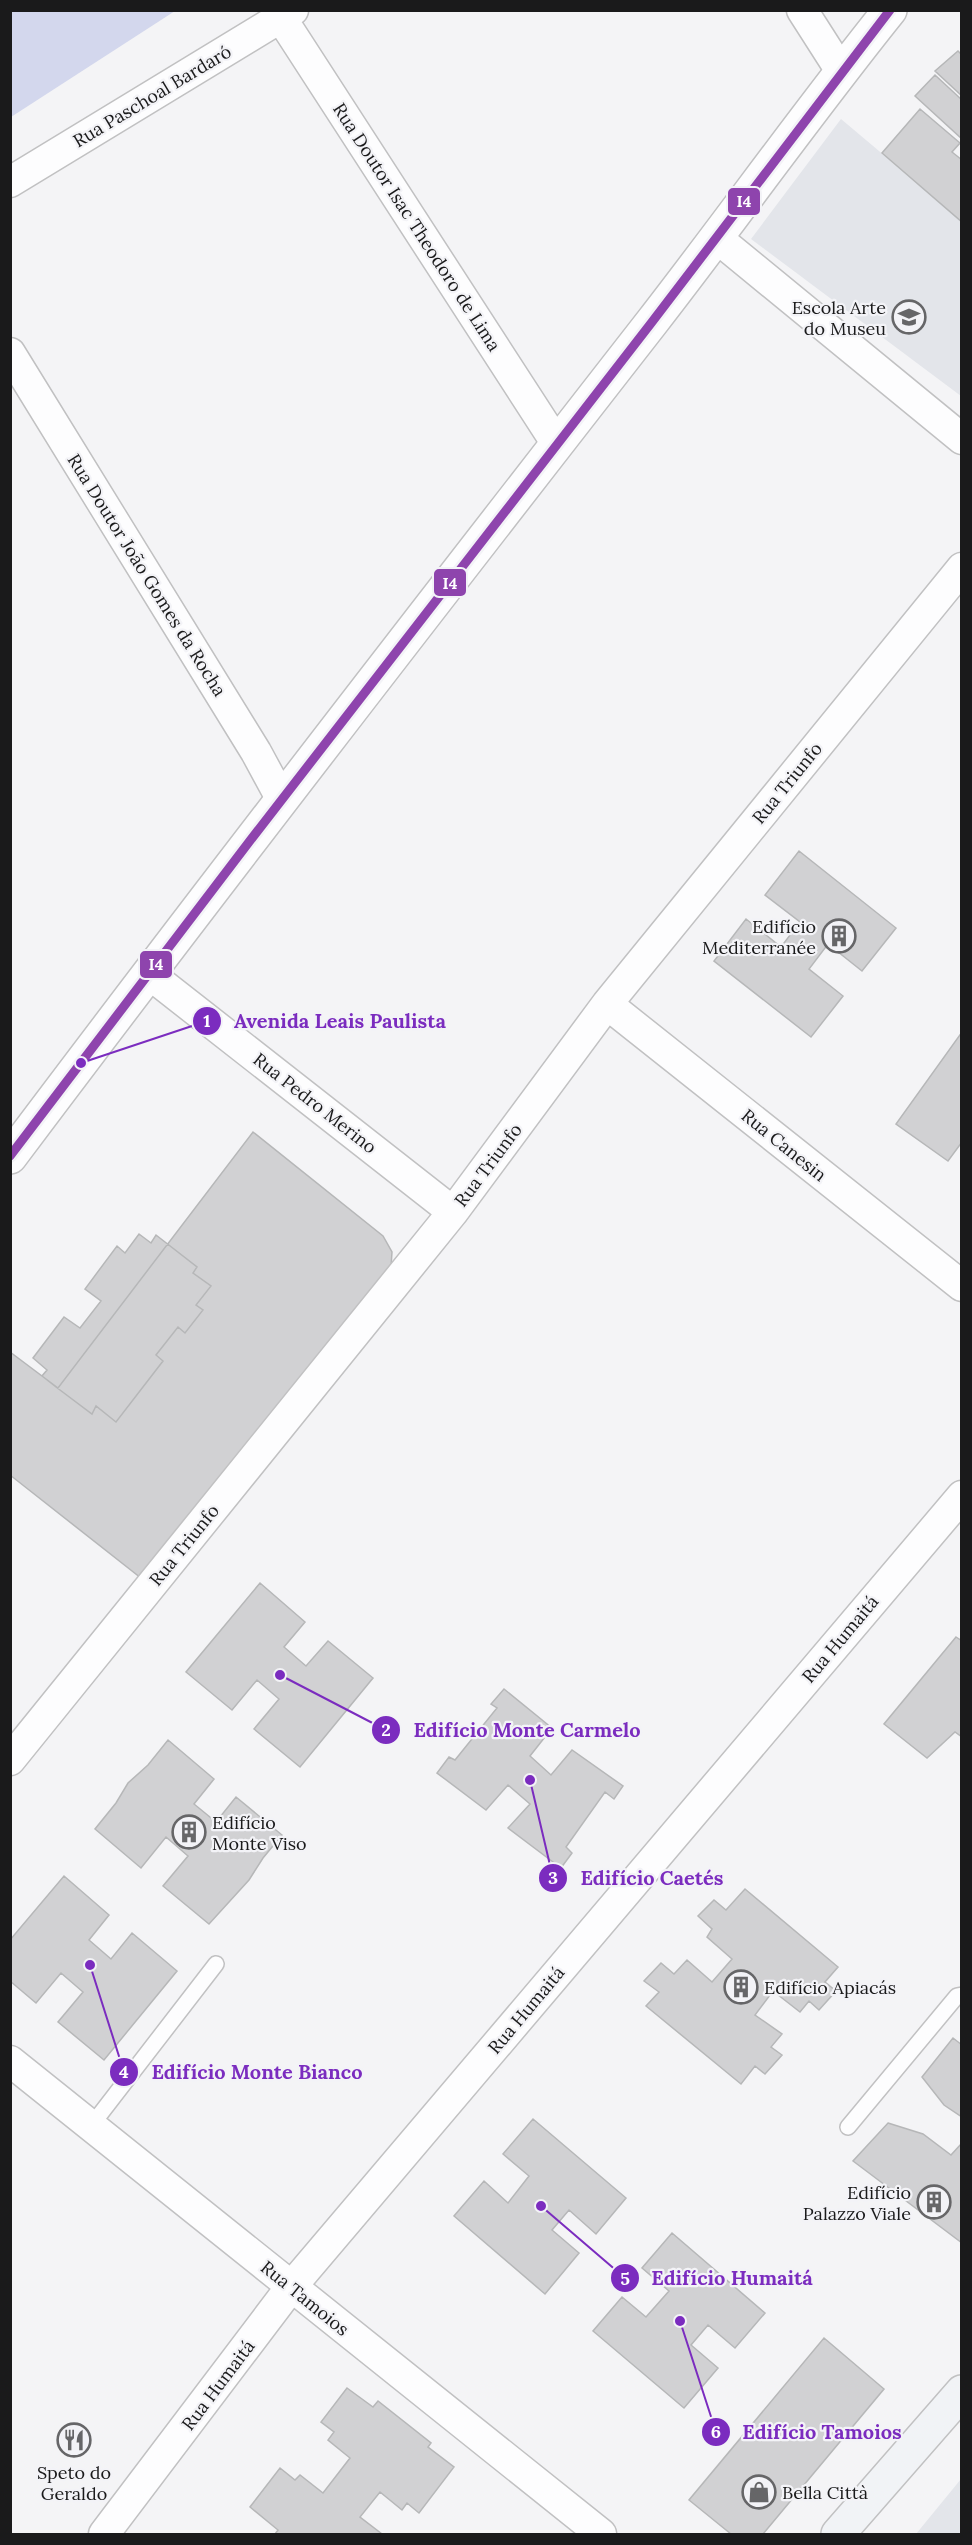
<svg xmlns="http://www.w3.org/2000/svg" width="972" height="2545" viewBox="0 0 972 2545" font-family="Lora,serif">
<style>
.built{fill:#e3e5ea}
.park{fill:#d3d7ed}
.building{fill:#d1d1d3;stroke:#b6b7b8;stroke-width:1.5}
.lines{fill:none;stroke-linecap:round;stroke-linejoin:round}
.service-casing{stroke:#c1c1c2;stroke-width:18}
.minor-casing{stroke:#c1c1c2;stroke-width:33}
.tertiary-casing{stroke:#c1c1c2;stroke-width:36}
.secondary-casing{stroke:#c1c1c2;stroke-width:36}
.service{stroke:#fdfdfe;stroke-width:15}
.minor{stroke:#fdfdfe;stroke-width:30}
.tertiary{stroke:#fdfdfe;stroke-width:33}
.secondary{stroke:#f1f3f6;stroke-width:33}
.bus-1-casing{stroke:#f3f3f7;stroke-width:14}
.bus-1{stroke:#8e44ad;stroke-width:9}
.labels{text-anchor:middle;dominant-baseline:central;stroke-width:4.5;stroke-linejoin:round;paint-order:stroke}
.street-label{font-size:18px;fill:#1a1a1b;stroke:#f3f3f7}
.poi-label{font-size:18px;fill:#1a1a1b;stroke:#f3f3f7;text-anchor:end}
.leader{fill:none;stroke:#7b2cbf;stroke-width:2}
.callout-dot{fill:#7b2cbf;stroke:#f3f3f7;stroke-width:2}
.mark-label{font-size:18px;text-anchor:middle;font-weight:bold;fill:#fff}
.callout-label{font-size:20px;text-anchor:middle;font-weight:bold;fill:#7b2cbf;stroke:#f3f3f7;stroke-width:4.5;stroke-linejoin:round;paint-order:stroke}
.line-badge{stroke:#f3f3f7;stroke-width:2}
.badge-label{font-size:16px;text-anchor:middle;font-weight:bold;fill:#fff}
</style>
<rect width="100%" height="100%" fill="#f4f4f6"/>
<path class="built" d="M841,119L961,220V396L751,239Z
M961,2479V2534H916Z"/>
<path class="park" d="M11,10H175V11L11,117Z"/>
<path class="building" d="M958,51L962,55V96L935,71Z
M935,75L962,100V139L915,96Z
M920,109L960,143L952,152L962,160V222L882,153Z
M799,851L896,928L862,971L828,944L809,969L843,996L811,1037L714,961L746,919L781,947L800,922L765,895Z
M962,1032V1142L948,1161L896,1124Z
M253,1132L383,1236L392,1252L391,1267L146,1582L10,1475V1352L58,1388Z
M139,1234L151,1243L156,1235L197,1267L193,1273L211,1286L196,1305L203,1310L185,1333L178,1327L156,1355L163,1361L116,1422L96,1406L92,1414L56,1387L42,1376L47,1370L33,1358L64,1317L80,1328L101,1301L85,1289L117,1246L125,1253Z
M260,1583L305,1622L284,1647L306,1666L328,1641L373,1678L300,1767L254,1729L279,1699L257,1680L232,1710L186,1672Z
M956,1637L962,1641V1737L955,1732L927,1758L884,1724Z
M504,1689L552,1728L530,1756L551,1775L572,1750L623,1786L614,1799L605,1792L566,1847L572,1853L561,1868L508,1828L530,1804L508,1785L486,1810L437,1773L449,1757L455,1760L497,1708L491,1704Z
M168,1740L214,1779L194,1804L216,1822L236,1797L282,1835L263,1858L249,1880L209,1924L163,1886L188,1856L166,1837L141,1868L95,1829L116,1803L128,1783L148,1765Z
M64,1876L109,1915L89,1940L111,1959L132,1933L177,1971L104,2060L58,2022L83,1992L61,1973L36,2003L10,1981V1940Z
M745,1889L838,1967L825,1982L836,1991L819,2010L809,2001L800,2012L773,1991L755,2015L782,2034L771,2047L782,2055L765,2074L755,2066L741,2084L646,2006L659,1992L644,1981L661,1963L674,1974L687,1960L712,1982L732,1959L707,1937L712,1929L698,1916L714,1900L726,1910Z
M953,2038L962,2045V2117L944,2105L922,2077Z
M533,2119L626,2198L596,2234L569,2210L552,2230L579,2253L545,2294L454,2216L484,2181L508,2203L529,2176L503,2154Z
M888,2123L923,2134L951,2155L962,2143V2243L853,2161Z
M672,2233L765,2313L735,2348L708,2325L691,2345L718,2368L684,2408L593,2331L622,2297L646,2317L669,2291L642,2268Z
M824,2338L884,2389L763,2534H731L689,2500Z
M347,2388L373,2407L378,2401L431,2443L428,2447L454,2467L419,2513L407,2503L402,2510L380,2492L360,2517L382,2534H275L278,2530L250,2507L280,2468L295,2480L300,2475L323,2493L350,2458L328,2440L334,2432L321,2422Z"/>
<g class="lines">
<g class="service-casing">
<path id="service" d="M91,2126L216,1964
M848,2127L957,1996L962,1995"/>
</g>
<g class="minor-casing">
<path id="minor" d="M276,10L557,444
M802,10L841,71
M10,182L293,10
M717,238L962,439
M10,353L256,752L282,800
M148,973L453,1212
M607,1004L962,1286
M10,1760L453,1212L607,1004L962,568
M10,2061L601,2534
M104,2534L291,2287L962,1496"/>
</g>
<g class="tertiary-casing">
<path id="tertiary" d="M10,1157C221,876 436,599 652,322C732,219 808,112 890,10"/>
</g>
<g class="secondary-casing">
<path id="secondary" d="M838,2534L962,2392"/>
</g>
<use href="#service" class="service"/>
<use href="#minor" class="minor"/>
<use href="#tertiary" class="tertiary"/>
<use href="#secondary" class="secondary"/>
<g class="bus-1-casing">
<path id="bus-1" d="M10,1156L249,842L652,322L890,10"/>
</g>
<use href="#bus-1" class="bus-1"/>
</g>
<defs>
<g id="school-ring" transform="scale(1.725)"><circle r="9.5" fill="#f3f3f7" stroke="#666668" stroke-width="1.5"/><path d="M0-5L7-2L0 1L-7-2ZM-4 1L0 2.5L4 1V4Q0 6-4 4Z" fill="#666668"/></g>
<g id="building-ring" transform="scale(1.725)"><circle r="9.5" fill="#f3f3f7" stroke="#666668" stroke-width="1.5"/><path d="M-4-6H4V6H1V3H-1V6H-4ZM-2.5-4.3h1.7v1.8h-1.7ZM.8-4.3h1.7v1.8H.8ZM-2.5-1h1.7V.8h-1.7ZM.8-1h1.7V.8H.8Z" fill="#666668"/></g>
<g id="restaurant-ring" transform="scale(1.725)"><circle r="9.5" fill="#f3f3f7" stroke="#666668" stroke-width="1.5"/><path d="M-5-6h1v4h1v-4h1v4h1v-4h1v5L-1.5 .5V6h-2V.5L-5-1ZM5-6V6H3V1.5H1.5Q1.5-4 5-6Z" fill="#666668"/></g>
<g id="shop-ring" transform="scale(1.725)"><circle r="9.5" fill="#f3f3f7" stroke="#666668" stroke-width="1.5"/><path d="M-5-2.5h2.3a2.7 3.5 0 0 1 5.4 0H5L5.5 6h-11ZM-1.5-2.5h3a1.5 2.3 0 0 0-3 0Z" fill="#666668"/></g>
</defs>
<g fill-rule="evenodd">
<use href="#school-ring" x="909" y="317"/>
<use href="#building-ring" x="839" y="936"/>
<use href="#building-ring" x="189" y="1832"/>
<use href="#building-ring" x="741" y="1987"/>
<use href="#building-ring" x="934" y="2202"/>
<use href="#restaurant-ring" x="74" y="2440"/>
<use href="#shop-ring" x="759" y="2492"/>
</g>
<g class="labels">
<g class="street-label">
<text transform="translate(152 96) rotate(-31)">Rua Paschoal Bardaró</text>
<text transform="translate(417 227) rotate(57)">Rua Doutor Isac Theodoro de Lima</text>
<text transform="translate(147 575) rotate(58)">Rua Doutor João Gomes da Rocha</text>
<text transform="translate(787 783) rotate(-51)">Rua Triunfo</text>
<text transform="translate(315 1103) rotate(38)">Rua Pedro Merino</text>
<text transform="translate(784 1145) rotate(39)">Rua Canesin</text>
<text transform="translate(488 1165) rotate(-53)">Rua Triunfo</text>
<text transform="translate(184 1545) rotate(-51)">Rua Triunfo</text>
<text transform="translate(840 1639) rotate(-50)">Rua Humaitá</text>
<text transform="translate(526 2010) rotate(-50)">Rua Humaitá</text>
<text transform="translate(305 2298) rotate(39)">Rua Tamoios</text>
<text transform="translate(218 2385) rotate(-53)">Rua Humaitá</text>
</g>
<g class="poi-label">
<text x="886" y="307">Escola Arte<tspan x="886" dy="21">do Museu</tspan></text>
<text x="816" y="926">Edifício<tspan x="816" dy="21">Mediterranée</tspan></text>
<text x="212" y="1822" text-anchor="start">Edifício<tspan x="212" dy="21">Monte Viso</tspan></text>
<text x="764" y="1987" text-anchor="start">Edifício Apiacás</text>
<text x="911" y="2192">Edifício<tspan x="911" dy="21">Palazzo Viale</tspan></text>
<text x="74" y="2472" text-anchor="middle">Speto do<tspan x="74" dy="21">Geraldo</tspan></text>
<text x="782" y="2492" text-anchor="start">Bella Città</text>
</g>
</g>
<path class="leader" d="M81 1063L207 1021M280 1675L386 1730M530 1780L553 1878M90 1965L124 2072M541 2206L625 2278M680 2321L716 2432"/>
<g class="callout-dot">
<circle cx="81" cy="1063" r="6"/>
<circle cx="280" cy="1675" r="6"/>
<circle cx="530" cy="1780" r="6"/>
<circle cx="90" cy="1965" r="6"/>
<circle cx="541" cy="2206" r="6"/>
<circle cx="680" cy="2321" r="6"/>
<circle cx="207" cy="1021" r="15"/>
<circle cx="386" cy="1730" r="15"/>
<circle cx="553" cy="1878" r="15"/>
<circle cx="124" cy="2072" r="15"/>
<circle cx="625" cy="2278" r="15"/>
<circle cx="716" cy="2432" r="15"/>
</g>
<g class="mark-label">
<text x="207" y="1027">1</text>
<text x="386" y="1736">2</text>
<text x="553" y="1884">3</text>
<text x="124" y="2078">4</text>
<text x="625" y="2285">5</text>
<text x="716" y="2438">6</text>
</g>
<g class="callout-label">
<text x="340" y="1028">Avenida Leais Paulista</text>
<text x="527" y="1737">Edifício Monte Carmelo</text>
<text x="652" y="1885">Edifício Caetés</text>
<text x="257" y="2079">Edifício Monte Bianco</text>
<text x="732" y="2285">Edifício Humaitá</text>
<text x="822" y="2439">Edifício Tamoios</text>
</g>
<g class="line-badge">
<rect x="727" y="187" width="34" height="29" rx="6" fill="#8e44ad"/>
<rect x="433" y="568" width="34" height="29" rx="6" fill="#8e44ad"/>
<rect x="139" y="950" width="34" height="29" rx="6" fill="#8e44ad"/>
</g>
<g class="badge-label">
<text x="744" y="207">I4</text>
<text x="450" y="589">I4</text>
<text x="156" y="970">I4</text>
</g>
<rect width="972" height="2545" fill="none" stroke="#1a1a1b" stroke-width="24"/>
</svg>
